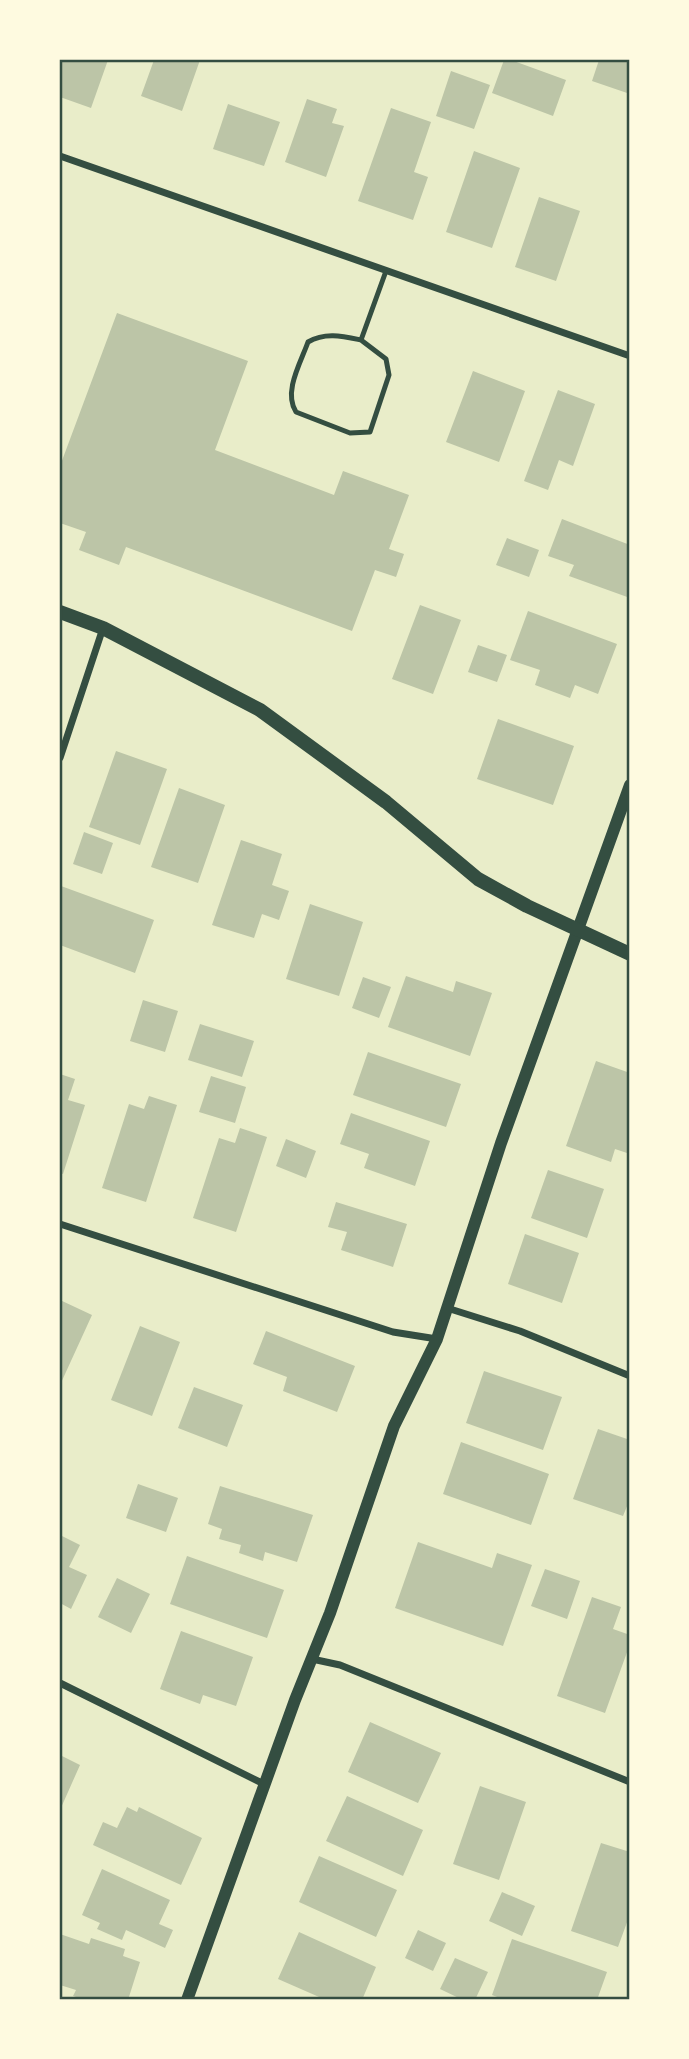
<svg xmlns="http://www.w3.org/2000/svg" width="689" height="2059" viewBox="0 0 689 2059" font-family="Bitter,serif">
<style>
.building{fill:#bcc5a7}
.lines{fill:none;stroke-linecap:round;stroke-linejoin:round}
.service{stroke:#344e41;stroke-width:5}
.minor{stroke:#344e41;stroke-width:7}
.tertiary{stroke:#344e41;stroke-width:12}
.secondary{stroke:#344e41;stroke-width:14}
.neatline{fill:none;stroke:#344e41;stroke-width:2.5}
</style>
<rect width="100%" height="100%" fill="#e9edc9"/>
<path class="building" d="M60,60H108L91,108L60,97Z
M154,60H200L182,111L141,96Z
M504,60H511L566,80L553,116L492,93Z
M599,60H630V94L592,81Z
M451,71L490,85L474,129L436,116Z
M307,99L337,109L332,123L344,126L326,177L285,162Z
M228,104L280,122L264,166L213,149Z
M391,108L431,122L414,172L428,177L413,220L358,201Z
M474,151L520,168L492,248L446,232Z
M539,197L580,211L556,281L515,267Z
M117,313L248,361L215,450L334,495L343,471L409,495L389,549L404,554L396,577L375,570L352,631L126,547L119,565L79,550L86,532L60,523V466Z
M473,371L525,391L499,462L446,442Z
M558,390L595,404L573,466L559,460L548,490L524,481Z
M562,519L630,545V598L569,576L574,565L548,556Z
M507,538L539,550L529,577L496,565Z
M420,605L461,620L433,694L392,679Z
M528,611L617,644L598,694L575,685L570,698L535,685L540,670L510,660Z
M478,645L507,655L497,682L468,672Z
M498,719L574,746L553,805L477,779Z
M116,751L167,769L140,845L89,827Z
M179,788L225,805L198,883L151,867Z
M84,832L113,843L102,874L73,864Z
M241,840L282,854L272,885L289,891L279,920L262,914L254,938L212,925Z
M61,886L154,920L135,973L60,945Z
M310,904L363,922L339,996L286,979Z
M406,976L453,992L456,981L492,993L470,1056L388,1027Z
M363,977L391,987L379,1018L352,1008Z
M143,1000L178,1011L165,1052L130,1041Z
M200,1024L254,1041L242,1077L188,1060Z
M368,1052L461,1084L446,1127L353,1095Z
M596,1061L630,1073V1154L615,1149L611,1162L566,1146Z
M60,1074L75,1079L68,1100L85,1105L63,1174L60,1173Z
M211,1076L246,1087L235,1123L199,1112Z
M149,1096L177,1105L146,1202L102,1188L129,1104L144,1109Z
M351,1113L430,1141L415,1186L364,1168L369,1154L340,1144Z
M240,1128L267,1137L236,1232L193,1218L219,1138L235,1143Z
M286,1139L316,1151L306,1178L276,1166Z
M548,1170L604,1189L587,1238L531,1218Z
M336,1202L407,1224L393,1267L341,1250L347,1232L328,1227Z
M525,1234L579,1253L562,1303L508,1284Z
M60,1300L92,1315L60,1385Z
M140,1326L180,1342L152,1416L111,1400Z
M266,1331L355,1366L337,1412L283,1391L287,1377L253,1364Z
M484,1371L562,1397L543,1450L466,1423Z
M194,1387L243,1405L227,1447L178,1428Z
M598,1429L630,1440V1499L623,1516L573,1499Z
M461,1442L549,1474L531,1525L443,1494Z
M138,1484L178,1498L166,1532L126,1518Z
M220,1486L313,1515L297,1562L265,1552L263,1561L239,1553L241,1545L219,1539L222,1529L208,1524Z
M60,1535L80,1545L69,1567L87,1575L71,1609L60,1603Z
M418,1542L492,1568L497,1553L532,1565L503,1646L395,1608Z
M187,1556L284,1590L267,1638L170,1604Z
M545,1569L580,1581L567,1619L531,1606Z
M117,1578L150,1594L131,1633L98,1617Z
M592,1597L621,1607L613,1629L630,1635V1644L605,1713L557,1696Z
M181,1631L253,1657L236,1706L203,1695L200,1704L160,1689Z
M370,1722L441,1753L418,1803L348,1772Z
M60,1755L80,1765L60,1810Z
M480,1786L526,1802L499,1880L453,1864Z
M347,1796L423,1830L403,1876L326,1841Z
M127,1807L137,1812L139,1807L202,1838L181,1885L93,1845L103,1822L117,1828Z
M601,1843L630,1852V1914L618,1947L571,1931Z
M319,1856L397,1890L376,1937L299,1902Z
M102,1869L170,1900L159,1924L173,1930L165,1948L126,1930L122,1940L97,1929L100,1923L82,1915Z
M502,1892L535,1906L522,1936L489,1921Z
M418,1930L446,1943L433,1971L405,1958Z
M299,1932L376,1967L362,2000H326L278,1979Z
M60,1934L89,1944L91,1938L125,1949L123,1956L140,1962L128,2000H85L73,1996L76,1990L60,1985Z
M512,1939L607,1972L597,2000H505L492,1995Z
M455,1958L488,1972L475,2000H463L440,1989Z"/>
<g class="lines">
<path class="service" d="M361,340C342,336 325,332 308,342C301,362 283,392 296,412L350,433L370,432L389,375L386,359L361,340L386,271"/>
<path class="minor" d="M60,156L630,356
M60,758L103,628
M60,1224L393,1332L437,1339
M447,1308L520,1331L630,1376
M312,1659L340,1665L630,1782
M60,1683L264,1784"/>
<path class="tertiary" d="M187,2000L295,1700L330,1613L394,1426L437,1339L501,1143L630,785"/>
<path class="secondary" d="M60,612L103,628L260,710L386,802L478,879L527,906L630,954"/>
</g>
<rect width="689" height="2059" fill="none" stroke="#fefae0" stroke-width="122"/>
<rect x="61" y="61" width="567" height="1937" class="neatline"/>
</svg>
